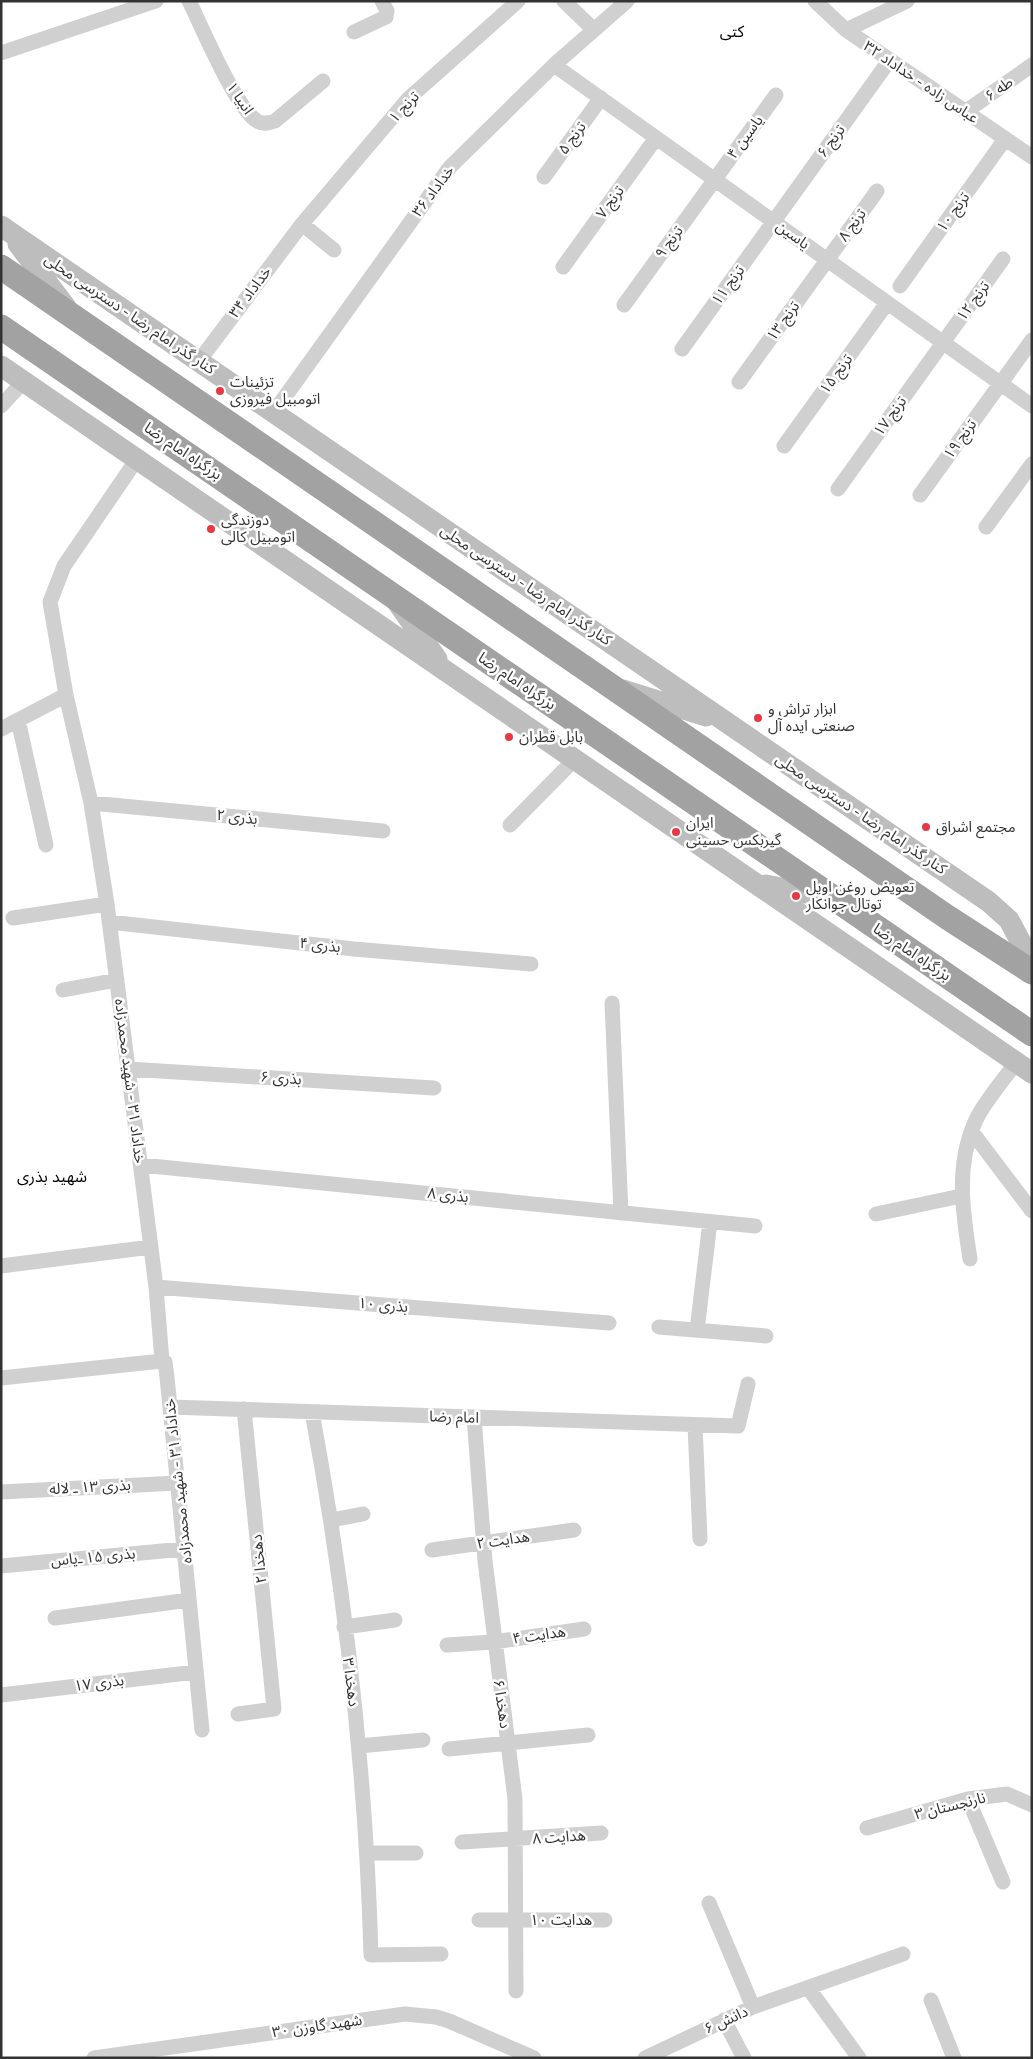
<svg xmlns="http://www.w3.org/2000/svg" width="1033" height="2059" viewBox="0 0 1033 2059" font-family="'Nunito Sans','Noto Sans Arabic',sans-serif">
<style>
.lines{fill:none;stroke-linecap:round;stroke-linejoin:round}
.minor{stroke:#d0d0d0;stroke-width:15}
.secondary{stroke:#bdbdbd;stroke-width:21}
.trunk{stroke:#a2a2a2;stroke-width:25}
.poi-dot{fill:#e63946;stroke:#fff;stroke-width:2}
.labels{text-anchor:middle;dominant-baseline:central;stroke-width:5;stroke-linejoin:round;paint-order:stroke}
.street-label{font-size:15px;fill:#333;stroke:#fff}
.poi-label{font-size:15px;fill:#333;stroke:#fff;text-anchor:start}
.neighbourhood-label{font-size:16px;fill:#000;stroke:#fff}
</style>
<rect width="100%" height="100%" fill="#fff"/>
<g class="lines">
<path class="minor" d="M189,1C202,27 235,107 257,121C263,125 269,123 275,121L323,81
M564,1L593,29
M815,1L846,30L1032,157
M846,30L907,1
M354,32L386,17L387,11L382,1
M1,53L156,1
M554,65L1032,406
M965,112L1032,65
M544,177L601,98
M302,224L334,250
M563,267L656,138
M900,286L1005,139
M624,305L776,95
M682,349L889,61
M199,361L302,224L408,99L518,1
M739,382L877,191
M1,406L24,381
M274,412L450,167L554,65L627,1
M784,446L887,303
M137,459L64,566L50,602L66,695L91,803L107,904L156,1287L162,1361L165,1362L167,1377L202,1730
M838,489L1003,259
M920,495L1032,340
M986,527L1032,464
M18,720L46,845
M1,729L66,695
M91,803L383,831
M510,825L575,759
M13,918L107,904
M109,922L354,949L531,964
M63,990L117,980
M612,1003L621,1213
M128,1069L434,1088
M972,1132L1032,1211
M141,1165L755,1226
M876,1214L961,1196
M970,1259C963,1213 955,1167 975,1122C983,1103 1004,1080 1016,1062
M1,1266L151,1247
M156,1287L609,1323
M659,1327L766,1336
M697,1330L710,1222
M1,1378L162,1361
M170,1407L738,1426L748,1384
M312,1412C345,1590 366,1773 371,1955L441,1954
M474,1417L485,1561L515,1799L516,1991
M695,1425L700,1539
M1,1492L178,1483
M331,1520L363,1514
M432,1550L574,1530
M1,1566L184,1549
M55,1618L189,1600
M344,1627L395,1620
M447,1645L494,1642L584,1629
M1,1695L196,1672
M238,1714L274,1709L244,1409
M359,1746L423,1740
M449,1749L588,1735
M968,1799L1003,1882
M867,1828L968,1799L1007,1794L1032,1805
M462,1842L601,1833
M368,1853H416
M709,1903L753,2007
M479,1920H605
M809,1989L859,2058
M931,2000L954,2058
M724,2020L744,2058
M94,2058L405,2014L436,2017L449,2021L534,2058
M645,2058L753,2007L903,1954"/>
<path class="secondary" d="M1,226L989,902L1009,920L1032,963
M18,244L66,307
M1,366L1032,1073
M397,602L437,659
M623,690L706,716
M766,885L831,898"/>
<path class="trunk" d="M1,267L947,917L1032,972
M1,327L1032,1034"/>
</g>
<g class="poi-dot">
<circle cx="220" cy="391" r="5"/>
<circle cx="211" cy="529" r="5"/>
<circle cx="758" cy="718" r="5"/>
<circle cx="509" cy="737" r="5"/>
<circle cx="926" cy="827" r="5"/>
<circle cx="676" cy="832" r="5"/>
<circle cx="796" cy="896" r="5"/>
</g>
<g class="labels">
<g class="street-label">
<text transform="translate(921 82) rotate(34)">عباس زاده - خداداد ۳۲</text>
<text transform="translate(999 89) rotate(-35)">طه ۶</text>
<text transform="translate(240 98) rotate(56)">انبیا ۱</text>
<text transform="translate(404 107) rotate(-47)">ترنج ۱</text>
<text transform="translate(745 137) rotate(-54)">یاسین ۴</text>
<text transform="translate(572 138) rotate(-54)">ترنج ۵</text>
<text transform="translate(831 141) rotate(-54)">ترنج ۶</text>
<text transform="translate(433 191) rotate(-53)">خداداد ۳۶</text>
<text transform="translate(610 202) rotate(-54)">ترنج ۷</text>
<text transform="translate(953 212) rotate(-54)">ترنج ۱۰</text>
<text transform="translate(852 225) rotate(-54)">ترنج ۸</text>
<text transform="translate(793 235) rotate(36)">یاسین</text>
<text transform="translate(669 242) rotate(-54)">ترنج ۹</text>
<text transform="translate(728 285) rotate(-54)">ترنج ۱۱</text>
<text transform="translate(250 292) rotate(-53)">خداداد ۳۴</text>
<text transform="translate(973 301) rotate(-54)">ترنج ۱۲</text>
<text transform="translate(130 314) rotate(34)">کنار گذر امام رضا - دسترسی محلی</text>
<text transform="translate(783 321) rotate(-54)">ترنج ۱۳</text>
<text transform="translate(836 374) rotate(-54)">ترنج ۱۵</text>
<text transform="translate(890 416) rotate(-54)">ترنج ۱۷</text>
<text transform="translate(960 439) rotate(-54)">ترنج ۱۹</text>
<text transform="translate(183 451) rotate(34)">بزرگراه امام رضا</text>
<text transform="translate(526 585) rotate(34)">کنار گذر امام رضا - دسترسی محلی</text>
<text transform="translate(517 681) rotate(34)">بزرگراه امام رضا</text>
<text transform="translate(861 814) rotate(34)">کنار گذر امام رضا - دسترسی محلی</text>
<text transform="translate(237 817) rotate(6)">بذری ۲</text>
<text transform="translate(320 945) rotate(6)">بذری ۴</text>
<text transform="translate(912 952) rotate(34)">بزرگراه امام رضا</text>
<text transform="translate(281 1078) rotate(4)">بذری ۶</text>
<text transform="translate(130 1081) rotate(83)">خداداد ۳۱ - شهید محمدزاده</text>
<text transform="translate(448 1195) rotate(6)">بذری ۸</text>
<text transform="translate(383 1305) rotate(5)">بذری ۱۰</text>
<text transform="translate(454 1417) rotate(2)">امام رضا</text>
<text transform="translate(178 1481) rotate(-96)">خداداد ۳۱ - شهید محمدزاده</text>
<text transform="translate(90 1487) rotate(-3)">بذری ۱۳ ـ لاله</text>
<text transform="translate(503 1540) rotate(-8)">هدایت ۲</text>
<text transform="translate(93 1557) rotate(-5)">بذری ۱۵ ـ‌یاس</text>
<text transform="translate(259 1559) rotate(-96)">دهخدا ۲</text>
<text transform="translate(539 1635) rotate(-8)">هدایت ۴</text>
<text transform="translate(351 1682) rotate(83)">دهخدا ۳</text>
<text transform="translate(99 1683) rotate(-7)">بذری ۱۷</text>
<text transform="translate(502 1704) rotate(82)">دهخدا ۶</text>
<text transform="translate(950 1806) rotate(-14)">نارنجستان ۳</text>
<text transform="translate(559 1837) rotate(-4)">هدایت ۸</text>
<text x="561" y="1920">هدایت ۱۰</text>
<text transform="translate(726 2020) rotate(-24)">دانش ۶</text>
<text transform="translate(317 2026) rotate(-8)">شهید گاوزن ۳۰</text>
</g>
<g class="poi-label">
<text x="230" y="382">تزئینات<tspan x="230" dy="17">اتومبیل فیروزی</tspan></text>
<text x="221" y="520">دوزندگی<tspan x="221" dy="17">اتومبیل کالی</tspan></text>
<text x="768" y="709">ابزار تراش و<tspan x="768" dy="17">صنعتی ایده آل</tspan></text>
<text x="519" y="737">بابل قطران</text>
<text x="686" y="823">ایران<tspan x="686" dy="17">گیربکس حسینی</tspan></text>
<text x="936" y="827">مجتمع اشراق</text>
<text x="806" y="887">تعویض روغن اویل<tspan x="806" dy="17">توتال جوانکار</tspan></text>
</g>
<g class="neighbourhood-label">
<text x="732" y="32">کتی</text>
<text x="52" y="1177">شهید بذری</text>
</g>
</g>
<rect width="1033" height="2059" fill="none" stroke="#333333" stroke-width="5"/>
</svg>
